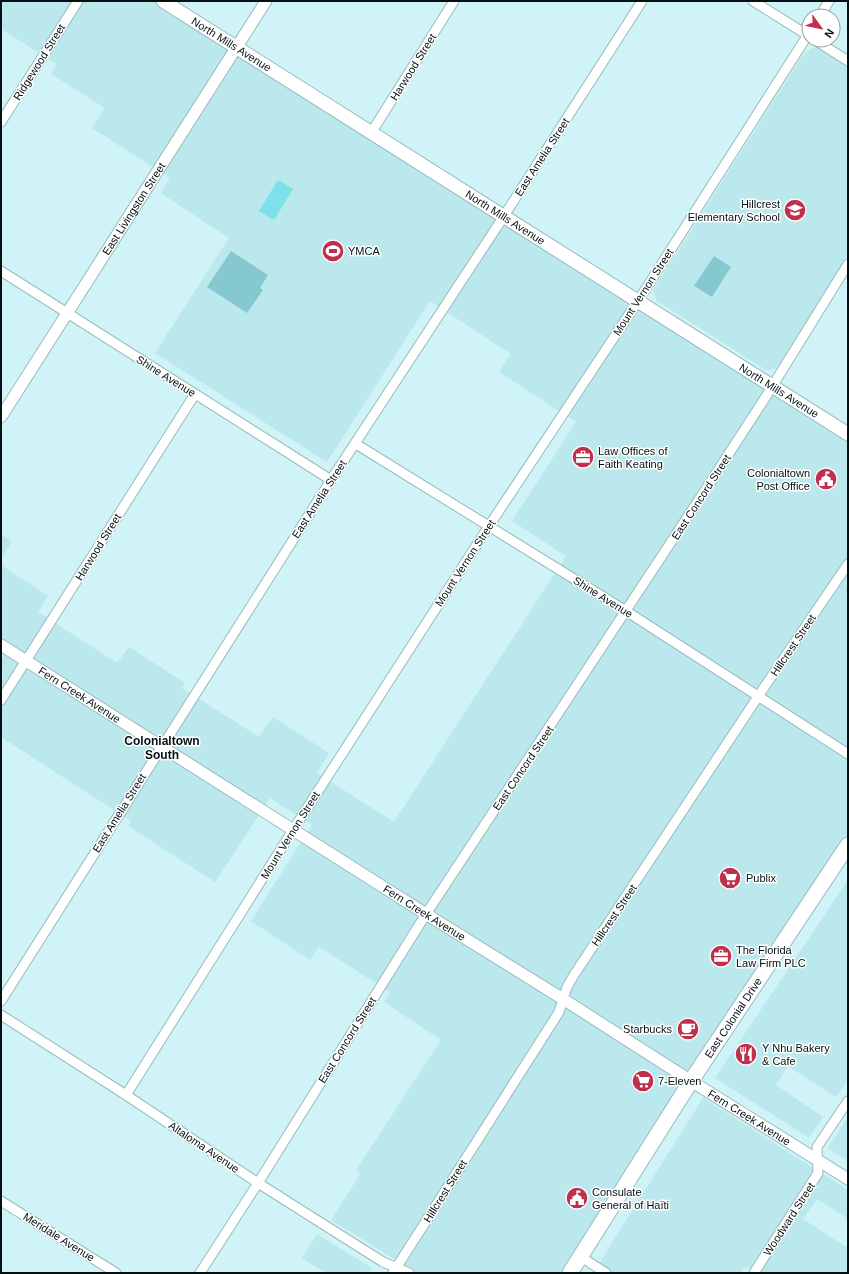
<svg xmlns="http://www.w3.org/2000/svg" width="849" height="1274" viewBox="0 0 849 1274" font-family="Arial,sans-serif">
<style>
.built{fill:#bbe8ed}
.green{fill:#85c8cf}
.water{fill:#7de1eb}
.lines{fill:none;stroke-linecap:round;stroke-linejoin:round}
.minor-casing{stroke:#98babe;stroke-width:11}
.tertiary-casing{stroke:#98babe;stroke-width:13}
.secondary-casing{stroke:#98babe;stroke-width:15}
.trunk-casing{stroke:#98babe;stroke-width:17}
.minor{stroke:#fff;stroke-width:9}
.tertiary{stroke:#fff;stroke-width:11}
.secondary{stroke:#fff;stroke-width:13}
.trunk{stroke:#fff;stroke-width:15}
.labels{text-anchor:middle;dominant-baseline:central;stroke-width:3;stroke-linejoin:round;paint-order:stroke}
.street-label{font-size:11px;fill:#041011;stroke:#fff}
.poi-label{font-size:11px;fill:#041011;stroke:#fff;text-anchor:start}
.neighbourhood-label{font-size:12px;font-weight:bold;fill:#041011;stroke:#fff}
</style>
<rect width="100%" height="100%" fill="#cff3f6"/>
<path class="built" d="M1,1H161L848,434V845L569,1273H405L409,1268L331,1220L361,1173L356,1170L441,1040L384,1002L390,992L319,947L310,960L251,921L312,825L270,798L215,882L128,826L131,821L1,737V565L48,596L38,612L117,663L129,647L185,683L182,688L259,737L273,717L329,753L317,773L394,822L566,556L512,521L576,422L499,372L511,354L430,301L327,462L155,353L229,238L161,193L170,178L92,128L105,108L51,74L57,64L1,29Z
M812,48H816L848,68V254L779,365L775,369L766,370L657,301L653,290L803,55Z
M1,534L12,541L1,559Z
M848,880V1080L836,1097L788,1066L776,1085L823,1117L809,1138L715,1078Z
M703,1098L848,1190V1219L817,1199L803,1219L848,1248L847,1273H757L746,1266L741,1273H593Z
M848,1117V1161L828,1148Z
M317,1234L372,1268L369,1273H326L302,1258Z"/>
<path class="green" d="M231,251L268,275L260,288L263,290L247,313L207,287Z
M714,256L731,267L712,297L694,286Z"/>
<path class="water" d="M278,180L293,189L274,220L259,211Z"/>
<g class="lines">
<g class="minor-casing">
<path id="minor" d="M753,1L809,36
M820,16L829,1
M815,40L848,61
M1,122L78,1
M371,133L454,1
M1,271L331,480
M356,444L626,611L848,754
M1,700L195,394
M1,1001L331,480L504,216L642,1
M1,1015L126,1095L258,1183L383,1262L409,1273
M126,1095L293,830L489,526L638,301L809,33
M1,1201L116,1273
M581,1257L606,1273
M200,1273L258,1183L426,914L706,489L765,398L848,264
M393,1273L559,1012L567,987L574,975L765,686L848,564
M754,1273L818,1173L817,1147L848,1101"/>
</g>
<g class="tertiary-casing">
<g id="tertiary">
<path id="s1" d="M1,417L266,1"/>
<path id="s2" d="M1,645L426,914L563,999L691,1081L848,1179"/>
</g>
</g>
<g class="secondary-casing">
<g id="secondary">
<path id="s3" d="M163,1L848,434"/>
</g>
</g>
<g class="trunk-casing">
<g id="trunk">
<path id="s4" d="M570,1273L691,1081L848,845"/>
</g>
</g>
<use href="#minor" class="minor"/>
<use href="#tertiary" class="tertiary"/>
<use href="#secondary" class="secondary"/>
<use href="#trunk" class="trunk"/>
</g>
<defs>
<g id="school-disc" transform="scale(1.15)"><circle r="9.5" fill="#c0304e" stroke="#fff"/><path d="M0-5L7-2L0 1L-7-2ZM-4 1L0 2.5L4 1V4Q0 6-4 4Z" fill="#fff"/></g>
<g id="stadium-disc" transform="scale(1.15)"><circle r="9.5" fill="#c0304e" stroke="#fff"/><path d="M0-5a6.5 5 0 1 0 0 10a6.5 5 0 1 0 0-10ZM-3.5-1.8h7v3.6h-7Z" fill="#fff"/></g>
<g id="office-disc" transform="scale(1.15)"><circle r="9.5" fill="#c0304e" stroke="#fff"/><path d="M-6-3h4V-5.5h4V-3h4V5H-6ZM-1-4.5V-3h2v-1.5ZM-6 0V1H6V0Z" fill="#fff"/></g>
<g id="civic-disc" transform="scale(1.15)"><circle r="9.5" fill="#c0304e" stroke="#fff"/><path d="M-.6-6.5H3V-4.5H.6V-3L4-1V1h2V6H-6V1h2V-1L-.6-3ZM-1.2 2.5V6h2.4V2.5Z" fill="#fff"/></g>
<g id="supermarket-disc" transform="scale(1.15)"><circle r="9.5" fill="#c0304e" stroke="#fff"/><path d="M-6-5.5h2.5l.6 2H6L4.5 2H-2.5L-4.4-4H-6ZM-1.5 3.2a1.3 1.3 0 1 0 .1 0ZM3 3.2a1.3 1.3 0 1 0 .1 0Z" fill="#fff"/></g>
<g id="cafe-disc" transform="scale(1.15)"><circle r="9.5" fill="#c0304e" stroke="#fff"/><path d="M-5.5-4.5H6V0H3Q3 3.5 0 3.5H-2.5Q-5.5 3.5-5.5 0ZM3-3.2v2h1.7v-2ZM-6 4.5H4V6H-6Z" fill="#fff"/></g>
<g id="restaurant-disc" transform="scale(1.15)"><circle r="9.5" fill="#c0304e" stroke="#fff"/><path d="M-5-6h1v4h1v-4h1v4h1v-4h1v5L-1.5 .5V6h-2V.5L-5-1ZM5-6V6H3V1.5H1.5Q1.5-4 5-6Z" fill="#fff"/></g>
</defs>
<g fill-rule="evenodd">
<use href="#school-disc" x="795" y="210"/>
<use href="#stadium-disc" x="333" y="251"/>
<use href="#office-disc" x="583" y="457"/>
<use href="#civic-disc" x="826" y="479"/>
<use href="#supermarket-disc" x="730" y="878"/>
<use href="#office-disc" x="721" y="956"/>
<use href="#cafe-disc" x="688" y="1029"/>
<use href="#restaurant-disc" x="746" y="1054"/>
<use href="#supermarket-disc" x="643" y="1081"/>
<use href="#civic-disc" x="577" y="1198"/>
</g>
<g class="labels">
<g class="street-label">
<text stroke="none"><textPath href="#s3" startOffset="81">North Mills Avenue</textPath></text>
<text transform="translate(39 62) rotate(-58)">Ridgewood Street</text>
<text transform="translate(413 67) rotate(-58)">Harwood Street</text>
<text transform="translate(542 157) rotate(-57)">East Amelia Street</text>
<text stroke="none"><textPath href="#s1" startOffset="247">East Livingston Street</textPath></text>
<text stroke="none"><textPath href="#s3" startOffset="405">North Mills Avenue</textPath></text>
<text transform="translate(643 292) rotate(-57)">Mount Vernon Street</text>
<text transform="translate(166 376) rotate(32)">Shine Avenue</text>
<text stroke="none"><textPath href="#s3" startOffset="729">North Mills Avenue</textPath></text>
<text transform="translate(701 497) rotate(-57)">East Concord Street</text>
<text transform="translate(319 499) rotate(-57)">East Amelia Street</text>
<text transform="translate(98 547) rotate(-58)">Harwood Street</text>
<text transform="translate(465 563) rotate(-57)">Mount Vernon Street</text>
<text transform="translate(603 597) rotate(32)">Shine Avenue</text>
<text transform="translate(793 645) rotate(-56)">Hillcrest Street</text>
<text stroke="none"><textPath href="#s2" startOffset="93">Fern Creek Avenue</textPath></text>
<text transform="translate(523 768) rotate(-56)">East Concord Street</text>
<text transform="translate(119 813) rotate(-58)">East Amelia Street</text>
<text transform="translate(290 835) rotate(-58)">Mount Vernon Street</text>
<text stroke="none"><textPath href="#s2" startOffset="501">Fern Creek Avenue</textPath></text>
<text transform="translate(614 915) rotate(-56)">Hillcrest Street</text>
<text stroke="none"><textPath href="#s4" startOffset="303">East Colonial Drive</textPath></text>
<text transform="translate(347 1040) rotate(-58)">East Concord Street</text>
<text stroke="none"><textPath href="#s2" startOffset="885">Fern Creek Avenue</textPath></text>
<text transform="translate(204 1147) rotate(34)">Altaloma Avenue</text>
<text transform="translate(445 1191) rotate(-58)">Hillcrest Street</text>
<text transform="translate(789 1219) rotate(-57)">Woodward Street</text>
<text transform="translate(59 1237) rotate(32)">Meridale Avenue</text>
</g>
<g class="poi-label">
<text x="780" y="204" text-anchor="end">Hillcrest<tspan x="780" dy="13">Elementary School</tspan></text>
<text x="348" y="251">YMCA</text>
<text x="598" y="451">Law Offices of<tspan x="598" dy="13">Faith Keating</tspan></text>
<text x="810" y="473" text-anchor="end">Colonialtown<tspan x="810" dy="13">Post Office</tspan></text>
<text x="746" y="878">Publix</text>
<text x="736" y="950">The Florida<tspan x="736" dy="13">Law Firm PLC</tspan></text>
<text x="672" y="1029" text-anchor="end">Starbucks</text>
<text x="762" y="1048">Y Nhu Bakery<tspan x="762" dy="13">&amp; Cafe</tspan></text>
<text x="658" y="1081">7-Eleven</text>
<text x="592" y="1192">Consulate<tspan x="592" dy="13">General of Haïti</tspan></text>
</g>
<g class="neighbourhood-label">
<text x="162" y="741">Colonialtown<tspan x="162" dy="14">South</tspan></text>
</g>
</g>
<rect width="849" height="1274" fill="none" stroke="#041011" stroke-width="4"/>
<g transform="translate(821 28) rotate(123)"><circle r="19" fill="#ffffff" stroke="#9b9fa0"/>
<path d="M0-3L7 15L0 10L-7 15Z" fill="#c0304e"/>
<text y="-6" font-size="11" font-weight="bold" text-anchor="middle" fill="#041011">N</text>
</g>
</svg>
